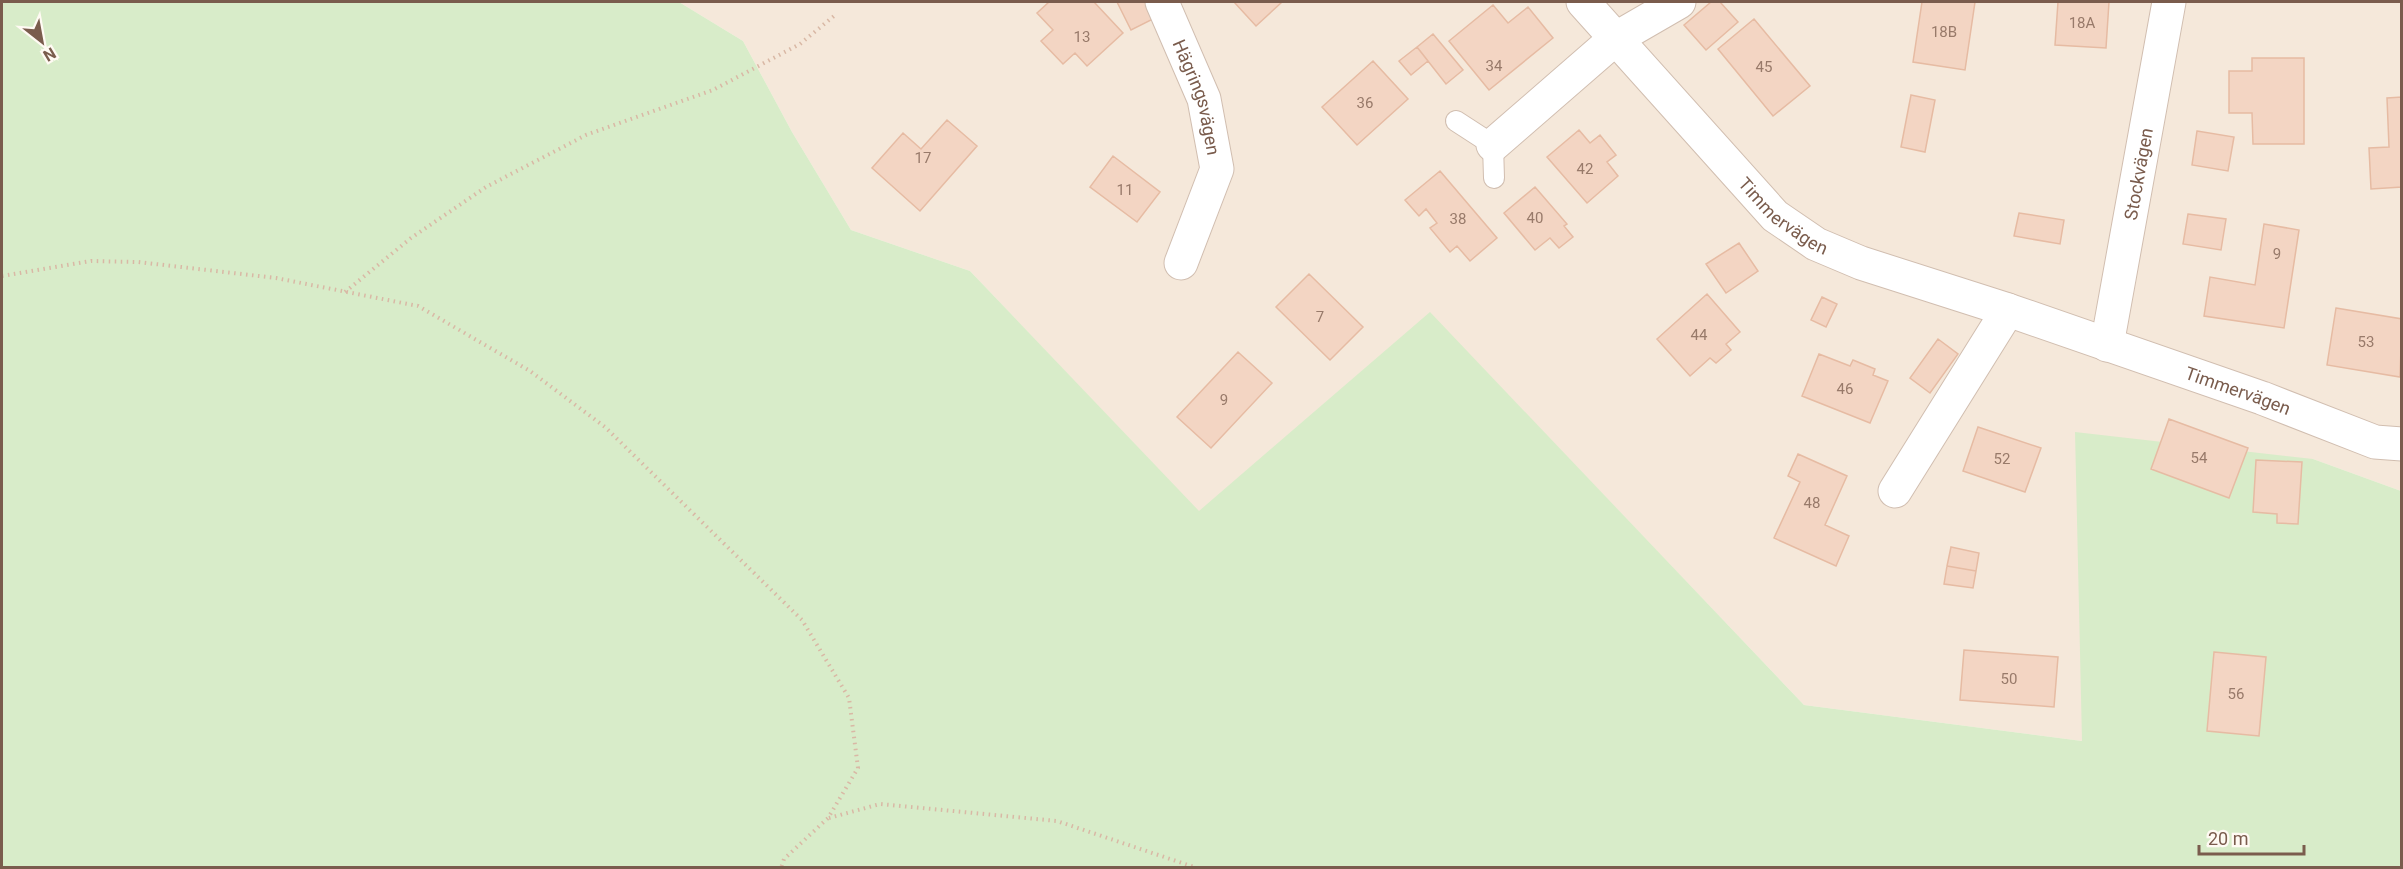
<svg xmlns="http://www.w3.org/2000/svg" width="2403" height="869" viewBox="0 0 2403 869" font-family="Roboto,sans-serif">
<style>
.residential{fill:#f5e8da}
.green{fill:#d8ecc9}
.building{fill:#f3d5c3;stroke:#e6bba3;stroke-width:1.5}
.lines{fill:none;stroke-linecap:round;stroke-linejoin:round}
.service-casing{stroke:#d1beb0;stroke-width:22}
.minor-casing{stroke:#d1beb0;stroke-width:35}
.path{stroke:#d9b8a5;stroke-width:4;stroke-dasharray:1.5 4.5;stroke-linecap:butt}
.service{stroke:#fff;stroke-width:20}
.minor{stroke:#fff;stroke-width:33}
.labels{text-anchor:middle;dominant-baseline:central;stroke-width:5;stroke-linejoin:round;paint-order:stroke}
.number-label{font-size:15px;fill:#987a6a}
.street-label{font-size:18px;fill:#7a5c4d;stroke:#fffaf3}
</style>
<rect width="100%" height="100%" fill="#fdf6ec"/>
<path class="residential" d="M679,2H2401V491L2313,459L2082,741L1804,705L1430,313L1199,512L970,271L851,230L792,132L743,41Z"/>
<path class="green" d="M2,2H679L743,41L792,132L851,230L970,271L1199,511L1430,312L1804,705L2082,741L2075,432L2313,459L2401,491V867L2,868Z"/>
<path class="building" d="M1049,2H1094L1123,33L1087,66L1075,53L1063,64L1041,41L1053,30L1037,13Z
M1117,2H1150L1157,17L1131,30Z
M1234,2H1282L1256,26Z
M1711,2H1720L1738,22L1706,50L1684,25Z
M1922,2H1975L1965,70L1913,62Z
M2058,2H2109L2106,48L2055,45Z
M1493,5L1508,23L1528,7L1553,38L1489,90L1449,41Z
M1754,19L1810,86L1773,116L1718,49Z
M1433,34L1463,70L1446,84L1417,47Z
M1417,47L1428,61L1411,75L1399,61Z
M2252,58H2304V144H2253L2252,113H2229V71H2252Z
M1373,61L1408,99L1357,145L1322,107Z
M1911,95L1935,100L1925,152L1901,147Z
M2402,97V187L2371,189L2369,148L2389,147L2387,98Z
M947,120L977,146L920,211L872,168L903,133L921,149Z
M1579,130L1590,143L1600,135L1616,155L1607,162L1618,176L1587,203L1547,157Z
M2197,131L2234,137L2228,171L2192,165Z
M1113,156L1160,192L1137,222L1090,187Z
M1440,171L1497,238L1470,261L1457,246L1450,252L1430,228L1437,223L1426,209L1419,216L1405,200Z
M1535,187L1567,224L1564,226L1573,237L1559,248L1550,238L1535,250L1504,213Z
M2019,213L2064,220L2060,244L2014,236Z
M2188,214L2226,219L2221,250L2183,244Z
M2264,224L2299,230L2284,328L2204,316L2210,277L2255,285Z
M1739,243L1758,271L1726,293L1706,264Z
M1309,274L1363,327L1330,360L1276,307Z
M1707,294L1740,332L1726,344L1731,350L1716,363L1710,358L1690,376L1657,339Z
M1822,297L1837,304L1826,327L1811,320Z
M2336,308L2402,319L2400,377L2327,365Z
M1938,339L1958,354L1930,393L1910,378Z
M1238,352L1272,383L1211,448L1177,417Z
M1819,354L1850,366L1853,360L1875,369L1873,375L1888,381L1870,423L1802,396Z
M2169,419L2248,448L2229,498L2151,469Z
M1978,427L2041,448L2025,492L1963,471Z
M1798,454L1847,476L1825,525L1849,536L1836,566L1774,538L1800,482L1788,476Z
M2256,460L2302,462L2298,524L2277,523V514L2253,512Z
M1951,547L1979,553L1976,571L1947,566Z
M1947,566L1976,571L1973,588L1944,584Z
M1964,650L2058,657L2054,707L1960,700Z
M2214,652L2266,657L2259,736L2207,731Z"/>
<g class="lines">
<g class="service-casing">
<path id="service" d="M1456,121L1493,145L1494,178"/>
</g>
<g class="minor-casing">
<g id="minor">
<path id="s1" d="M1162,2L1204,99L1217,169L1181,263"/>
<path id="s2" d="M1583,2L1775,216L1816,244L1861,263L2008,310L2262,398L2375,442L2402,444"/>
<path d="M1493,145L1615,39L1679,2"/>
<path id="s3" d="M2107,345L2169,2"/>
<path d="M1895,491L2008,310"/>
</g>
</g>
<path class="path" d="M2,276L91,261L138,262L276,278L418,306L530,371L605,427L802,620L849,698L858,768L828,818L784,859L781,868
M345,292L411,238L486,187L586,135L713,90L800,44L834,16
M829,818L880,804L1057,821L1197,868"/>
<use href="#service" class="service"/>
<use href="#minor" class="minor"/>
</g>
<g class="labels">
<g class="number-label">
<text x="2082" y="23">18A</text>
<text x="1944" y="32">18B</text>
<text x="1082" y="37">13</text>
<text x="1494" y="66">34</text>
<text x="1764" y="67">45</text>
<text x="1365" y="103">36</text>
<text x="923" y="158">17</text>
<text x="1585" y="169">42</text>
<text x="1125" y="190">11</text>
<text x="1535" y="218">40</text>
<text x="1458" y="219">38</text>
<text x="2277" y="254">9</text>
<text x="1320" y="317">7</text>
<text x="1699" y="335">44</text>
<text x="2366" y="342">53</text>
<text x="1845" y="389">46</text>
<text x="1224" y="400">9</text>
<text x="2199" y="458">54</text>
<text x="2002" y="459">52</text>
<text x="1812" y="503">48</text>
<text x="2009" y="679">50</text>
<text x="2236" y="694">56</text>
</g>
<g class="street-label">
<text stroke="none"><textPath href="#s1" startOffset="102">Hägringsvägen</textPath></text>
<text stroke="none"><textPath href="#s3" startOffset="174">Stockvägen</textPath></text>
<text stroke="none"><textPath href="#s2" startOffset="294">Timmervägen</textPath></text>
<text stroke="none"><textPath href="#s2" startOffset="784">Timmervägen</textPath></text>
</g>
</g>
<rect width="2403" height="869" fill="none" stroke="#7a5c4d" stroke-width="6"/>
<g transform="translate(42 42) rotate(149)" stroke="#fffaf3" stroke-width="4.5" paint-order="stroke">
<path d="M0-4.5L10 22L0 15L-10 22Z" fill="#7a5c4d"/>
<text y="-9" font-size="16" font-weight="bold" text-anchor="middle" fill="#7a5c4d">N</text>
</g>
<path d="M2199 845v9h105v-9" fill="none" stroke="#7a5c4d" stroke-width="3"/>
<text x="2208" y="845" font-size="18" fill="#7a5c4d" stroke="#fffaf3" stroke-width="4.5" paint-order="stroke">20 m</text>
</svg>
